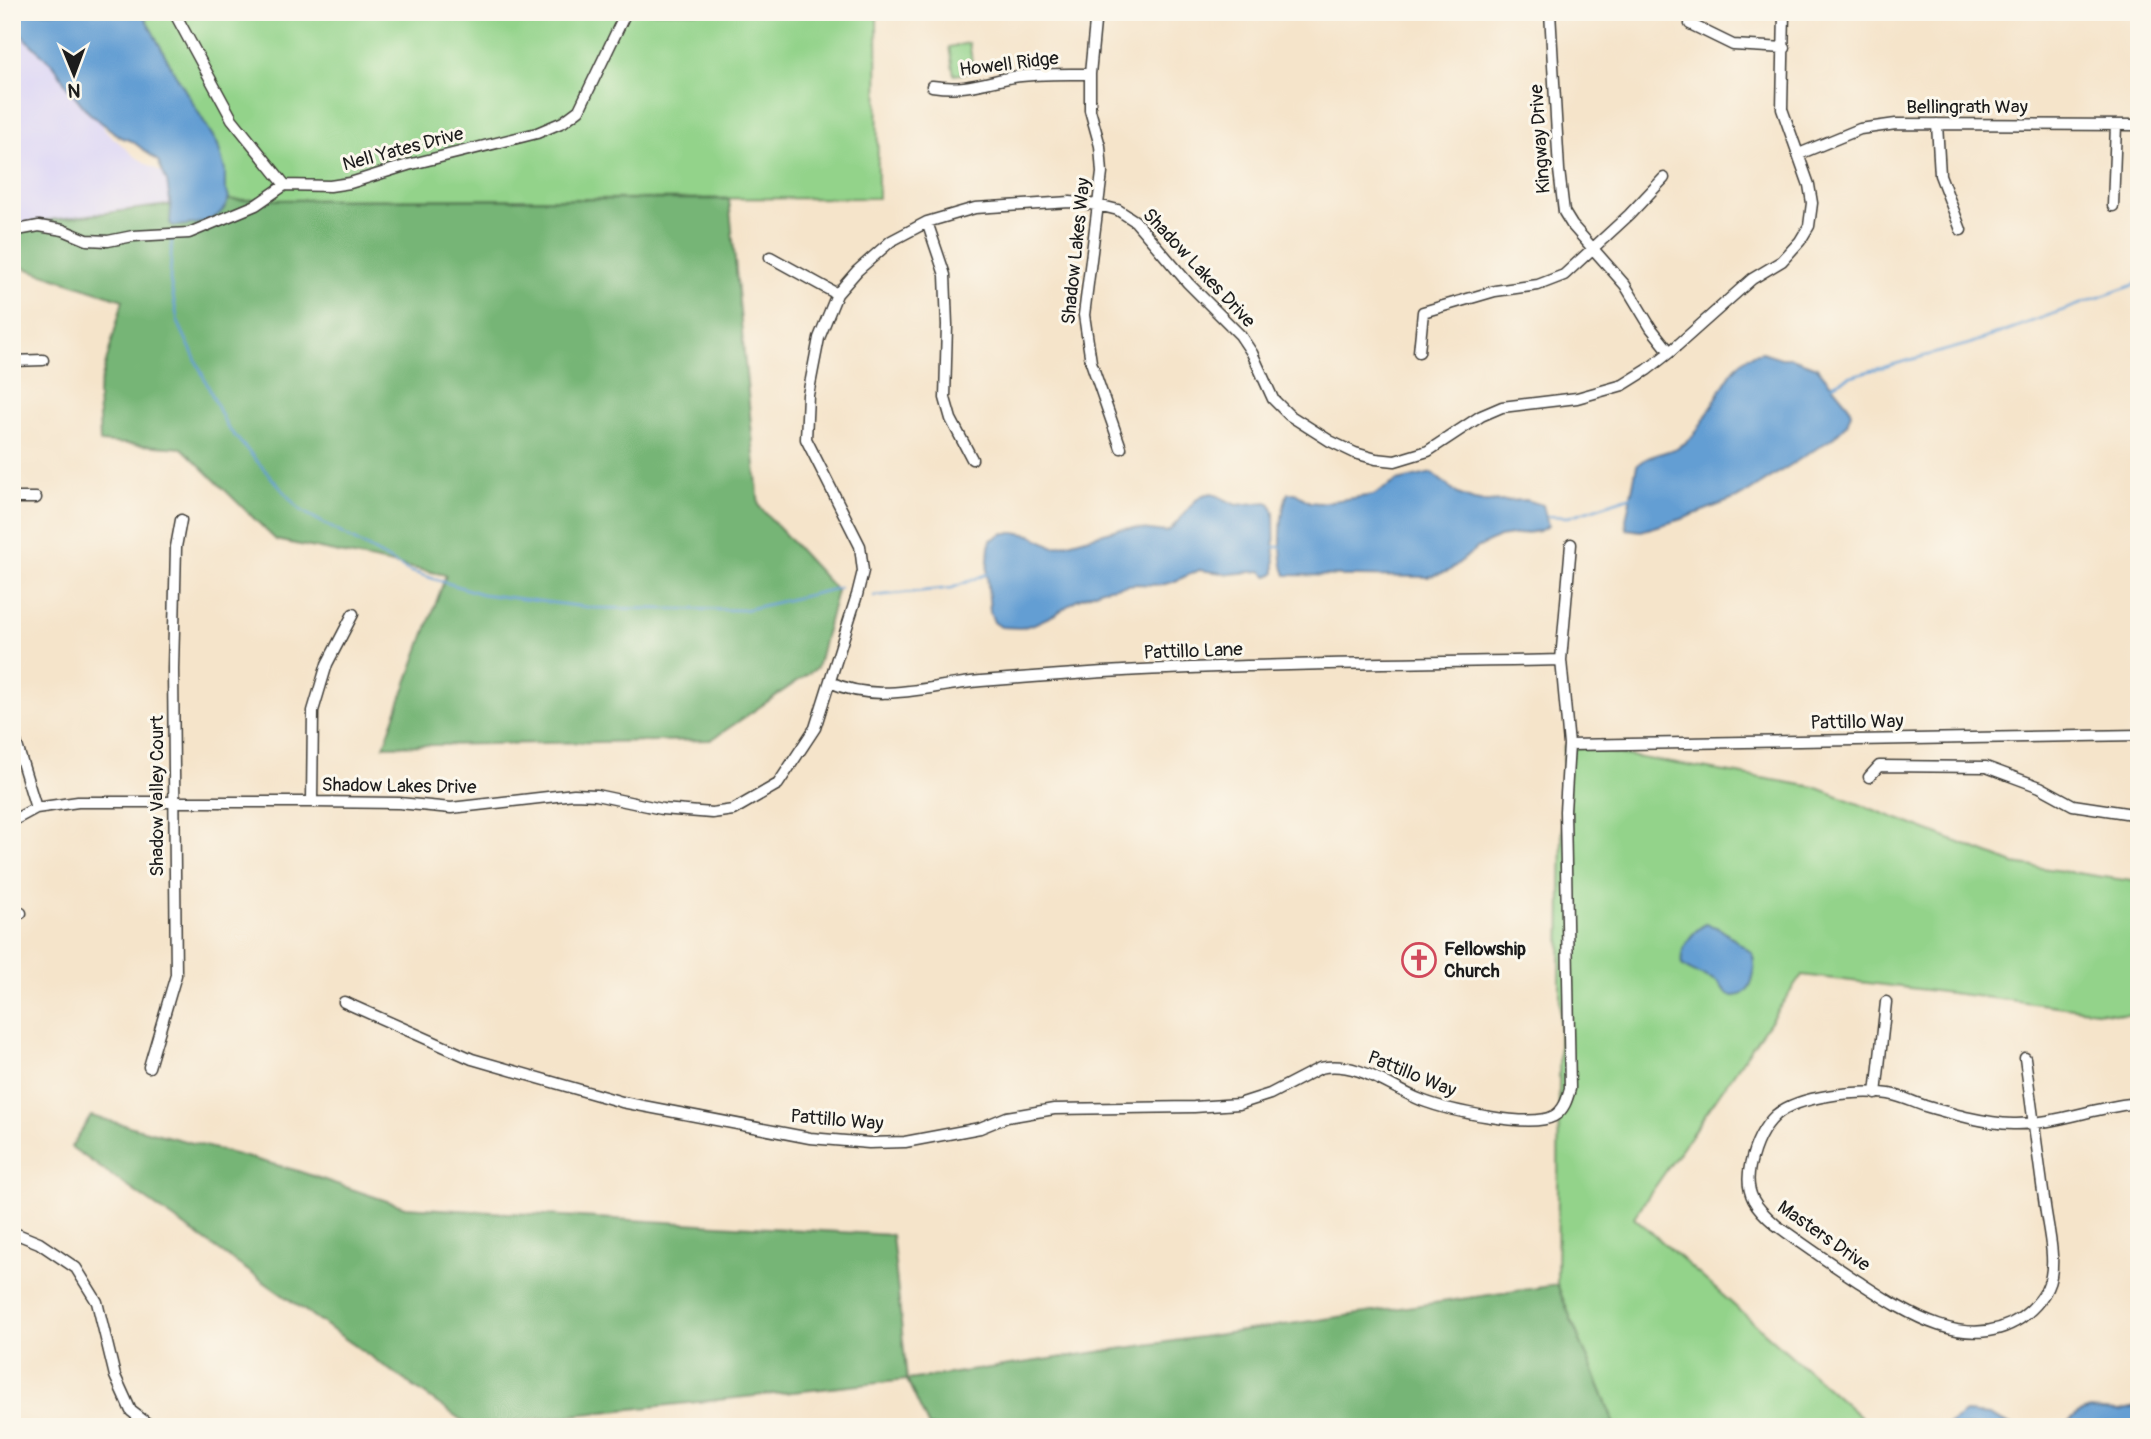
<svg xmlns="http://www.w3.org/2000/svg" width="2151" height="1439" viewBox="0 0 2151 1439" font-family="Pangolin,sans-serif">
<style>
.built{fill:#dcd5f6}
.green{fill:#93d38a;stroke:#587853;stroke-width:2}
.forest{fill:#76b576;stroke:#496849;stroke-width:2}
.water{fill:#639ed3;stroke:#405d78;stroke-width:2}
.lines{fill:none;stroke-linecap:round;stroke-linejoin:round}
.stream{stroke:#639ed3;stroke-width:2.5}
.street-casing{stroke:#3d3a36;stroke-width:13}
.street{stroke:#fff;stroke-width:10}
.labels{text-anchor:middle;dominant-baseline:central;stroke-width:6;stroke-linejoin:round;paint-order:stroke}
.street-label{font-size:19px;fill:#1c1c1c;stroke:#fbf7ec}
.poi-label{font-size:19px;font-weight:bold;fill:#1c1c1c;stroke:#fbf7ec;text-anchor:start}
</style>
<rect width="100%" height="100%" fill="#fbf7ec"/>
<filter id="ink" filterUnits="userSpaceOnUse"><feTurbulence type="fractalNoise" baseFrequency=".0143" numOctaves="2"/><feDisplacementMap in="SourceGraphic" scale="14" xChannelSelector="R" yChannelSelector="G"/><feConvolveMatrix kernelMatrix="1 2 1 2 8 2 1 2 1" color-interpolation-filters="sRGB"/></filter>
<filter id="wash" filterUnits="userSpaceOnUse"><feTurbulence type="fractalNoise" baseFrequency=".00686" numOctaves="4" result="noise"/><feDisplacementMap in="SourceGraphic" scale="28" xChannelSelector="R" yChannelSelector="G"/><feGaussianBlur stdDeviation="1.57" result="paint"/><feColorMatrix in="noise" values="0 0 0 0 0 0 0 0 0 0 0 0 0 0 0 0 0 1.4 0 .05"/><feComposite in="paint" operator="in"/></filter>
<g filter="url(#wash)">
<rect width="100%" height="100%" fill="#f5e4ca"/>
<path class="built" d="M12,28L43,53L88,96L105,130L134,156L207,200L12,225Z"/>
<path class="green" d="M71,12H877L878,198L207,200Z
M969,43L974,72L954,75L949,47Z
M1564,745L1815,787L2014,864L2139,882V1016L1802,975L1634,1217L1872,1427H1616L1557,1285L1561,884Z"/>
<path class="forest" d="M729,199L759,506L837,591L817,668L711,740L384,746L446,575L276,540L182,448L100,442L98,392L123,300L12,264V225L207,200Z
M91,1116L295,1170L405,1207L892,1235L907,1380L1557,1285L1616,1427H929L907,1380L470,1426L71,1147Z"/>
<path class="water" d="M12,12H142L173,70L218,145L225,170V188L229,197C223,223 195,225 173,226L170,223L171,208L167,182L158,161L132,141L120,137L88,112L66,85L56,68L12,26Z
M1762,352L1781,358H1792L1817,367L1849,406L1851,413L1847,424L1833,438L1742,496L1682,519L1641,531L1627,529L1626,520L1637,465C1652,451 1676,454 1691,438C1715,413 1727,356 1762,352Z
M1432,473L1458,494L1474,500L1486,502L1525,500L1543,505L1548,526L1539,531L1499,537L1477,548L1449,571L1428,577L1286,575C1278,558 1280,510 1288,493H1295L1310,502L1319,503L1373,495L1397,481Z
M1212,493L1236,505L1267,502L1271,504L1274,513L1275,573L1268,576L1261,571L1230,574L1199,570L1173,582L1161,585L1135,584L1102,589L1076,600L1056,614L1034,624L1021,628L1001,627L994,622L990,612L987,574L989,547L991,540L1004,533H1020L1031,535L1054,547L1118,529L1133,528L1166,532L1171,529L1196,500L1203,495Z
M1706,924L1719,928L1752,953C1757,968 1754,997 1732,996C1724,995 1723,985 1716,981C1705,975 1692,974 1682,965C1679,949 1692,931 1706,924Z
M2139,1406V1427H2051L2066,1424L2079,1413L2090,1409L2119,1411Z
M1965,1413L1989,1415L2014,1427H1944Z"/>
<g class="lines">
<path class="stream" d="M172,236L170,280L178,322L227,427L300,510L409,571L482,594L594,608L744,610L839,588
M1832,385L1851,376L1969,344L2139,283
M1547,516L1568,517L1632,496
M1274,547H1282
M874,596L952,588L987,574"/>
</g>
</g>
<g filter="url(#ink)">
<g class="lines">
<g class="street-casing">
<path id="street" d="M174,12L232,119L285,185L330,186L350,183L408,165L537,133L563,122L579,110L626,12
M1096,12L1090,74V110L1100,146L1102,173L1084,315L1091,362L1121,448
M1550,12L1559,170L1564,212L1572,225L1625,285L1651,328L1670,352
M1967,13V12
M1690,24L1733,45L1785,48
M932,86C965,91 982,83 1013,77C1038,73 1065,74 1090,74
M1937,124L1940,175L1961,230
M1799,154L1860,129L1896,124L2139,125
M2113,206L2116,125
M927,222L945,275L947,325L945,398L951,419L972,459
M12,231L39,226L63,230L87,240L108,241L133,236L189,233L256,205L285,185
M770,257L837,294
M1419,352L1423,312L1495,291L1538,285L1564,275L1629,215L1664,178
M12,361L43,360
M12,498H36
M830,682C879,705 930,685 981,681C1043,676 1105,671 1167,669C1298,663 1430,663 1561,660
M12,729L36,808
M1569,745L2139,735
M1869,777L1879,766L1986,767L2040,787L2073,805L2139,815
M312,802L313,711L327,664L353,614
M12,821L36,808L78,802H312L399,803L451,808L574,794L596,795L662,809L712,813L733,810L778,784L815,728L857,595L863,571L860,546L806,439L808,395L819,338L837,294L857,271L891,241L927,222L975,208L1070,202L1098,205L1118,210L1135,221L1188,283L1240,335L1252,353L1273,399L1289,415L1330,441L1355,453L1376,459L1395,461L1428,451L1481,416L1502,407L1577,398L1623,385L1647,370L1670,352L1752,279L1782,261L1800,241L1809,226L1812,203L1809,185L1782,109L1784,12
M12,911L21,913
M344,1002L472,1059L622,1102L810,1138L869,1143L905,1142L980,1128L1007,1117L1054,1109L1194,1107L1239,1104L1270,1094L1320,1068C1357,1060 1389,1087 1421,1100C1447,1110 1530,1129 1554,1116C1564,1110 1567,1100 1570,1089L1565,811L1569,745L1561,660L1571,544
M2025,1058C2032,1108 2038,1157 2045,1206C2048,1228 2055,1255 2051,1276C2048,1293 2035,1308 2021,1318C1967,1354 1905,1312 1859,1282C1831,1264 1803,1244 1776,1225C1756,1208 1744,1194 1750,1166C1754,1147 1762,1128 1776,1115C1799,1095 1860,1090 1889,1094C1901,1096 1913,1102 1925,1106C1953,1114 1984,1123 2013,1124C2055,1125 2097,1106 2139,1103
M149,1067L176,975L173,669L176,547L181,520
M1876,1094L1886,1002
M12,1232L39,1243L76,1268L97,1302L115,1376L131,1411L152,1427"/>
</g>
<use href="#street" class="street"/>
</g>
</g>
<defs>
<g id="church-ring" transform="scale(1.75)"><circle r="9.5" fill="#fbf7ec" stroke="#d1495b" stroke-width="1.5"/><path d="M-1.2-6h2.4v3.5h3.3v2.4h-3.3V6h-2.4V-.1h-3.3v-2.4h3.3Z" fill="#d1495b"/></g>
</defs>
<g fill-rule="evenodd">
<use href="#church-ring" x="1419" y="960"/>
</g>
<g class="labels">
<g class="street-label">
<text transform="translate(1009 64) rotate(-7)">Howell Ridge</text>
<text x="1967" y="107">Bellingrath Way</text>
<text transform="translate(1540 139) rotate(-94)">Kingway Drive</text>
<text transform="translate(403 149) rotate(-15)">Nell Yates Drive</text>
<text transform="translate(1076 251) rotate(-84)">Shadow Lakes Way</text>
<text transform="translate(1199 268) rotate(47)">Shadow Lakes Drive</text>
<text transform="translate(1193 651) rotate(-2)">Pattillo Lane</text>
<text transform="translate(1857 722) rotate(-1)">Pattillo Way</text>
<text transform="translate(399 786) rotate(1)">Shadow Lakes Drive</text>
<text transform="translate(157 796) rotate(-90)">Shadow Valley Court</text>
<text transform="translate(1412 1074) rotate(22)">Pattillo Way</text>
<text transform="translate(837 1120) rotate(5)">Pattillo Way</text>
<text transform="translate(1824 1236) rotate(35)">Masters Drive</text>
</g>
<g class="poi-label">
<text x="1444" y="949">Fellowship<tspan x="1444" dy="22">Church</tspan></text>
</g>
</g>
<rect width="2151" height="1439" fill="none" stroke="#fbf7ec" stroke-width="42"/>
<g transform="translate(74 74) rotate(179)" stroke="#fbf7ec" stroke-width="5" paint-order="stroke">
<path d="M0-5L12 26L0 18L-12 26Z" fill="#1c1c1c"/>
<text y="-10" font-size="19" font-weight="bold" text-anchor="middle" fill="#1c1c1c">N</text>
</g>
</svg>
